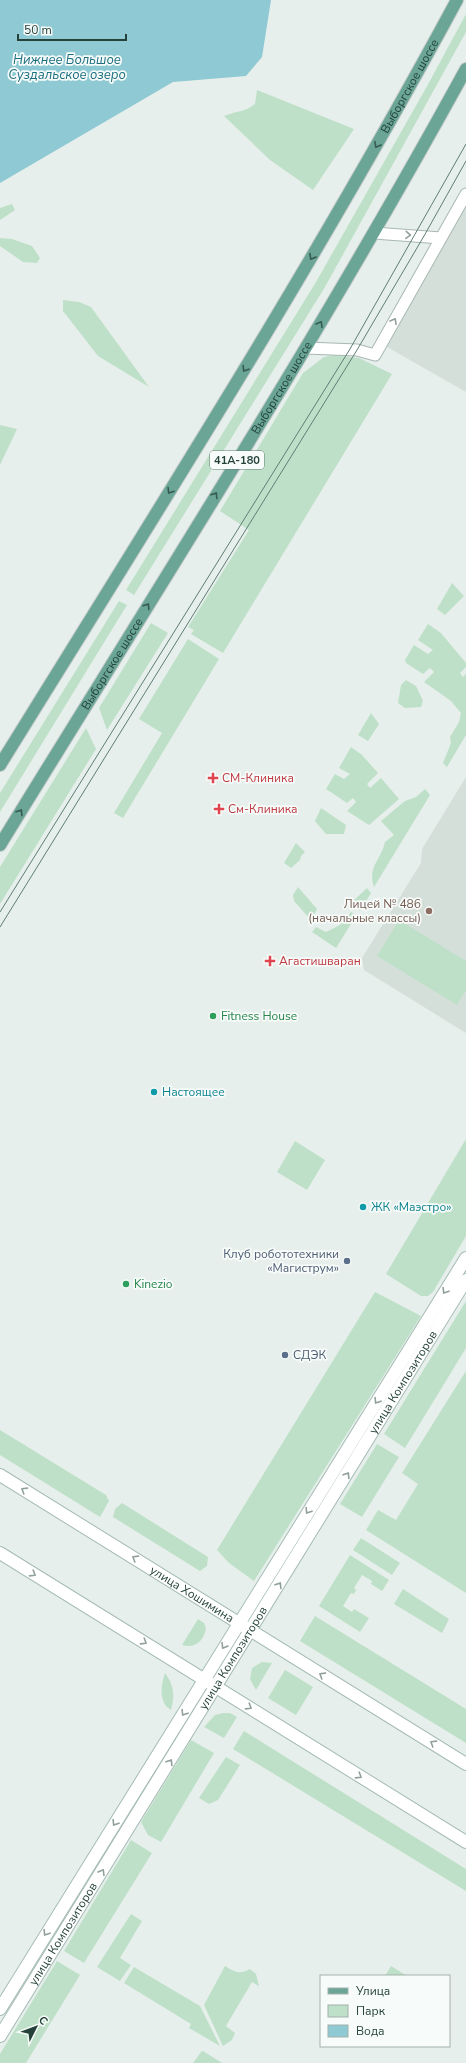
<svg xmlns="http://www.w3.org/2000/svg" width="466" height="2063" viewBox="0 0 466 2063" font-family="'Nunito Sans',sans-serif">
<style>
.built{fill:#d4dfda}
.green{fill:#bfe0c8}
.water{fill:#8ec9d4}
.lines{fill:none;stroke-linecap:round;stroke-linejoin:round}
.street-casing{stroke:#a8b8b2;stroke-width:13}
.secondary-casing{stroke:#a4bbb3;stroke-width:14}
.primary-casing{stroke:#c2cac8;stroke-width:14}
.street{stroke:#fff;stroke-width:11}
.secondary{stroke:#fff;stroke-width:12}
.primary{stroke:#6aa596;stroke-width:12}
.tram{stroke:#5f7d75;stroke-width:1}
.oneway{stroke:#365b51}
.oneway2{stroke:#92a09c}
.health-dot{fill:#e0444e;stroke:#f7fbf9;stroke-width:1.5}
.education-dot{fill:#8d6e63;stroke:#f7fbf9;stroke-width:1.5}
.leisure-dot{fill:#2e9e5b;stroke:#f7fbf9;stroke-width:1.5}
.culture-dot{fill:#0f9aa8;stroke:#f7fbf9;stroke-width:1.5}
.service-dot{fill:#5c6f8a;stroke:#f7fbf9;stroke-width:1.5}
.labels{text-anchor:middle;dominant-baseline:central;stroke-width:3.5;stroke-linejoin:round;paint-order:stroke}
.shield{fill:#f7fbf9;stroke:#637a73;stroke-width:1}
.shield-label{font-size:11px;font-weight:bold;fill:#24423a}
.street-label{font-size:12px;fill:#24423a;stroke:#f7fbf9}
.health-label{font-size:12px;fill:#be3a42;stroke:#f7fbf9;text-anchor:start}
.education-label{font-size:12px;fill:#785e54;stroke:#f7fbf9;text-anchor:end}
.leisure-label{font-size:12px;fill:#27864d;stroke:#f7fbf9;text-anchor:start}
.culture-label{font-size:12px;fill:#0d838f;stroke:#f7fbf9;text-anchor:start}
.service-label{font-size:12px;fill:#4e5e75;stroke:#f7fbf9;text-anchor:end}
.water-label{font-size:13px;font-style:italic;fill:#1c6f80;stroke:#f7fbf9}
</style>
<rect width="100%" height="100%" fill="#e6efeb"/>
<path class="built" d="M466,205V392L387,347Z
M466,777V1033L364,970L362,958L421,863L422,849Z"/>
<path class="green" d="M466,14V32L325,287L134,595L126,590L316,282L426,88Z
M257,90L354,129L313,190L270,160L224,116C235,111 246,112 255,104Z
M12,204L15,210L0,220V208Z
M0,238L12,239L32,246L40,258L37,263L23,262L0,246Z
M63,300L79,302L91,307L149,387L98,356L63,311Z
M334,355L359,358L392,374L223,653L191,634L194,630L188,627L249,530L220,511L303,373L324,357Z
M0,425L17,429L0,465Z
M452,583L464,596L445,615L437,609Z
M119,601L127,605L0,812V793Z
M151,623L168,633L107,730L99,708Z
M428,624L441,633L466,663V667L460,673L463,677L466,674V735L447,767L443,763L451,743L450,737L459,722L461,713L451,701L424,682L434,672L430,668L423,674L406,663L405,660L414,645L428,654L433,650L418,640Z
M188,639L219,659L123,818L114,813L162,733L139,719Z
M406,680L416,686L423,701L421,707L405,708L398,703L401,685Z
M371,713L379,724L368,741L358,735Z
M86,728L96,749L0,904V867Z
M351,747L362,755L378,773L367,784L370,788L381,778L399,799L369,825L347,811L356,802L353,798L347,803L326,789L335,774L344,779L350,774L339,768Z
M425,789L430,795L374,887C367,867 381,860 385,842L394,835L381,821L405,801L416,797Z
M321,808L346,825L344,834H326L315,821Z
M296,843L305,852L301,856L300,860L291,868L284,863Z
M298,887L317,909L311,920L294,901L293,895Z
M367,888L371,893L360,911L351,903Z
M351,912L356,916L336,948L312,932L316,927L326,932L340,925Z
M399,920L466,961V990L457,1005L377,956Z
M466,1139V1236L433,1292L428,1296H421L386,1274Z
M295,1141L325,1160L307,1190L277,1172Z
M375,1292L421,1316L254,1581L229,1563L217,1550Z
M466,1301V1348L405,1448L384,1434Z
M466,1371V1593L366,1530L378,1510L396,1520L418,1484L402,1473Z
M0,1430L106,1495L109,1501L100,1517L0,1455Z
M377,1444L399,1457L362,1517L340,1504Z
M122,1503L208,1557L207,1566L200,1571L113,1517L115,1509Z
M361,1538L400,1563L392,1575L353,1550Z
M350,1555L389,1580L382,1591L371,1584L372,1581L362,1575L354,1588L356,1590L354,1594L351,1593L343,1606L352,1612L354,1609L369,1618L360,1632L319,1606Z
M403,1589L449,1619L442,1633L394,1604Z
M315,1616L466,1709V1743L300,1641Z
M198,1619L204,1623L206,1628C204,1641 195,1649 182,1645Z
M262,1662L272,1663L256,1690L250,1679L252,1668Z
M285,1670L313,1687L296,1715L268,1698Z
M165,1673C174,1685 175,1696 171,1710C158,1702 161,1685 165,1673Z
M223,1713H230L237,1717L224,1738L204,1727L215,1715Z
M244,1731L466,1869V1891L233,1749Z
M191,1740L214,1753L161,1842L148,1835L141,1822Z
M226,1757L240,1765L218,1800L209,1804L199,1798Z
M131,1840L152,1853L84,1963L64,1951Z
M131,1914L142,1921L120,1958L131,1965L120,1981L97,1967Z
M57,1961L80,1975L26,2063H0V2054Z
M225,1966C234,1972 240,1975 250,1969L256,1974L259,1986L252,1982L226,2026L235,2033L232,2040L223,2046L204,2005Z
M391,1966L407,1976H385Z
M134,1967L200,2006L220,2046L189,2028L191,2024L124,1983Z
M203,2051L222,2063H193L201,2052Z"/>
<path class="water" d="M0,0H271L262,57L246,76L173,82L0,183Z"/>
<g class="lines">
<g class="street-casing">
<path id="street" d="M374,233L441,238
M306,348L357,350L375,355L466,194"/>
</g>
<g class="secondary-casing">
<g id="secondary">
<path id="s1" d="M0,1475L466,1764"/>
<path d="M0,1553L466,1842"/>
<path d="M0,2009L466,1258"/>
<path id="s2" d="M0,2036L466,1280"/>
</g>
</g>
<g class="primary-casing">
<g id="primary">
<path id="s3" d="M0,765C156,513 316,262 457,0"/>
<path id="s4" d="M0,845C158,588 321,334 466,69"/>
</g>
</g>
<use href="#street" class="street"/>
<use href="#secondary" class="secondary"/>
<use href="#primary" class="primary"/>
<path class="tram" d="M0,912L350,349L466,144
M0,927L357,350L424,236L466,161"/>
</g>
<defs><path id="oneway-chevron" d="M-2-3.5L2.5 0L-2 3.5" fill="none" stroke-width="1.6" stroke-linecap="round" stroke-linejoin="round"/></defs>
<g class="oneway">
<use href="#oneway-chevron" transform="translate(377 145) rotate(119)"/>
<use href="#oneway-chevron" transform="translate(312 257) rotate(121)"/>
<use href="#oneway-chevron" transform="translate(320 324) rotate(-59)"/>
<use href="#oneway-chevron" transform="translate(245 369) rotate(122)"/>
<use href="#oneway-chevron" transform="translate(170 491) rotate(122)"/>
<use href="#oneway-chevron" transform="translate(215 495) rotate(-58)"/>
<use href="#oneway-chevron" transform="translate(147 606) rotate(-58)"/>
<use href="#oneway-chevron" transform="translate(20 812) rotate(-58)"/>
</g>
<g class="oneway2">
<use href="#oneway-chevron" transform="translate(408 235) rotate(4)"/>
<use href="#oneway-chevron" transform="translate(394 321) rotate(-60)"/>
<use href="#oneway-chevron" transform="translate(445 1291) rotate(122)"/>
<use href="#oneway-chevron" transform="translate(377 1401) rotate(122)"/>
<use href="#oneway-chevron" transform="translate(347 1475) rotate(-58)"/>
<use href="#oneway-chevron" transform="translate(24 1490) rotate(-148)"/>
<use href="#oneway-chevron" transform="translate(308 1511) rotate(122)"/>
<use href="#oneway-chevron" transform="translate(135 1558) rotate(-148)"/>
<use href="#oneway-chevron" transform="translate(33 1574) rotate(32)"/>
<use href="#oneway-chevron" transform="translate(279 1585) rotate(-58)"/>
<use href="#oneway-chevron" transform="translate(144 1642) rotate(32)"/>
<use href="#oneway-chevron" transform="translate(224 1646) rotate(121)"/>
<use href="#oneway-chevron" transform="translate(322 1675) rotate(-148)"/>
<use href="#oneway-chevron" transform="translate(249 1707) rotate(32)"/>
<use href="#oneway-chevron" transform="translate(184 1713) rotate(122)"/>
<use href="#oneway-chevron" transform="translate(433 1743) rotate(-148)"/>
<use href="#oneway-chevron" transform="translate(170 1762) rotate(-58)"/>
<use href="#oneway-chevron" transform="translate(359 1776) rotate(32)"/>
<use href="#oneway-chevron" transform="translate(115 1823) rotate(122)"/>
<use href="#oneway-chevron" transform="translate(102 1872) rotate(-59)"/>
<use href="#oneway-chevron" transform="translate(46 1933) rotate(122)"/>
</g>
<g class="health-dot">
<path d="M211 772h4v4h4v4h-4v4h-4v-4h-4v-4h4z"/>
<path d="M217 803h4v4h4v4h-4v4h-4v-4h-4v-4h4z"/>
<path d="M268 955h4v4h4v4h-4v4h-4v-4h-4v-4h4z"/>
</g>
<circle class="education-dot" cx="429" cy="911" r="4"/>
<g class="leisure-dot">
<circle cx="213" cy="1016" r="4"/>
<circle cx="126" cy="1284" r="4"/>
</g>
<g class="culture-dot">
<circle cx="154" cy="1092" r="4"/>
<circle cx="363" cy="1207" r="4"/>
</g>
<g class="service-dot">
<circle cx="347" cy="1261" r="4"/>
<circle cx="285" cy="1355" r="4"/>
</g>
<g class="labels">
<rect class="shield" x="210" y="451" width="54" height="18" rx="3"/>
<g class="shield-label">
<text x="237" y="460">41А-180</text>
</g>
<g class="street-label">
<text stroke="none"><textPath href="#s3" startOffset="793">Выборгское шоссе</textPath></text>
<text stroke="none"><textPath href="#s4" startOffset="537">Выборгское шоссе</textPath></text>
<text stroke="none"><textPath href="#s4" startOffset="213">Выборгское шоссе</textPath></text>
<text stroke="none"><textPath href="#s2" startOffset="768">улица Композиторов</textPath></text>
<text stroke="none"><textPath href="#s1" startOffset="226">улица Хошимина</textPath></text>
<text stroke="none"><textPath href="#s2" startOffset="444">улица Композиторов</textPath></text>
<text stroke="none"><textPath href="#s2" startOffset="120">улица Композиторов</textPath></text>
</g>
<g class="health-label">
<text x="222" y="778">СМ-Клиника</text>
<text x="228" y="809">См-Клиника</text>
<text x="279" y="961">Агастишваран</text>
</g>
<g class="education-label">
<text x="421" y="904">Лицей № 486<tspan x="421" dy="14">(начальные классы)</tspan></text>
</g>
<g class="leisure-label">
<text x="221" y="1016">Fitness House</text>
<text x="134" y="1284">Kinezio</text>
</g>
<g class="culture-label">
<text x="162" y="1092">Настоящее</text>
<text x="371" y="1207">ЖК «Маэстро»</text>
</g>
<g class="service-label">
<text x="339" y="1254">Клуб робототехники<tspan x="339" dy="14">«Магиструм»</tspan></text>
<text x="293" y="1355" text-anchor="start">СДЭК</text>
</g>
<g class="water-label">
<text x="67" y="60">Нижнее Большое<tspan x="67" dy="15">Суздальское озеро</tspan></text>
</g>
</g>
<rect x="320" y="1975" width="130" height="72" fill="#f7fbf9" stroke="#a3b1ad"/>
<rect x="328" y="1988" width="20" height="6" fill="#6aa596" stroke="#a3b1ad"/>
<text x="356" y="1995" font-size="12" fill="#24423a">Улица</text>
<rect x="328" y="2005" width="20" height="12" fill="#bfe0c8" stroke="#a3b1ad"/>
<text x="356" y="2015" font-size="12" fill="#24423a">Парк</text>
<rect x="328" y="2025" width="20" height="12" fill="#8ec9d4" stroke="#a3b1ad"/>
<text x="356" y="2035" font-size="12" fill="#24423a">Вода</text>
<g transform="translate(36 2027) rotate(48)" stroke="#f7fbf9" stroke-width="3" paint-order="stroke">
<path d="M0-3L7 15L0 10L-7 15Z" fill="#24423a"/>
<text y="-6" font-size="11" font-weight="bold" text-anchor="middle" fill="#24423a">С</text>
</g>
<path d="M18 34v6h108v-6" fill="none" stroke="#24423a" stroke-width="2"/>
<text x="24" y="34" font-size="12" fill="#24423a" stroke="#f7fbf9" stroke-width="3" paint-order="stroke">50 m</text>
</svg>
